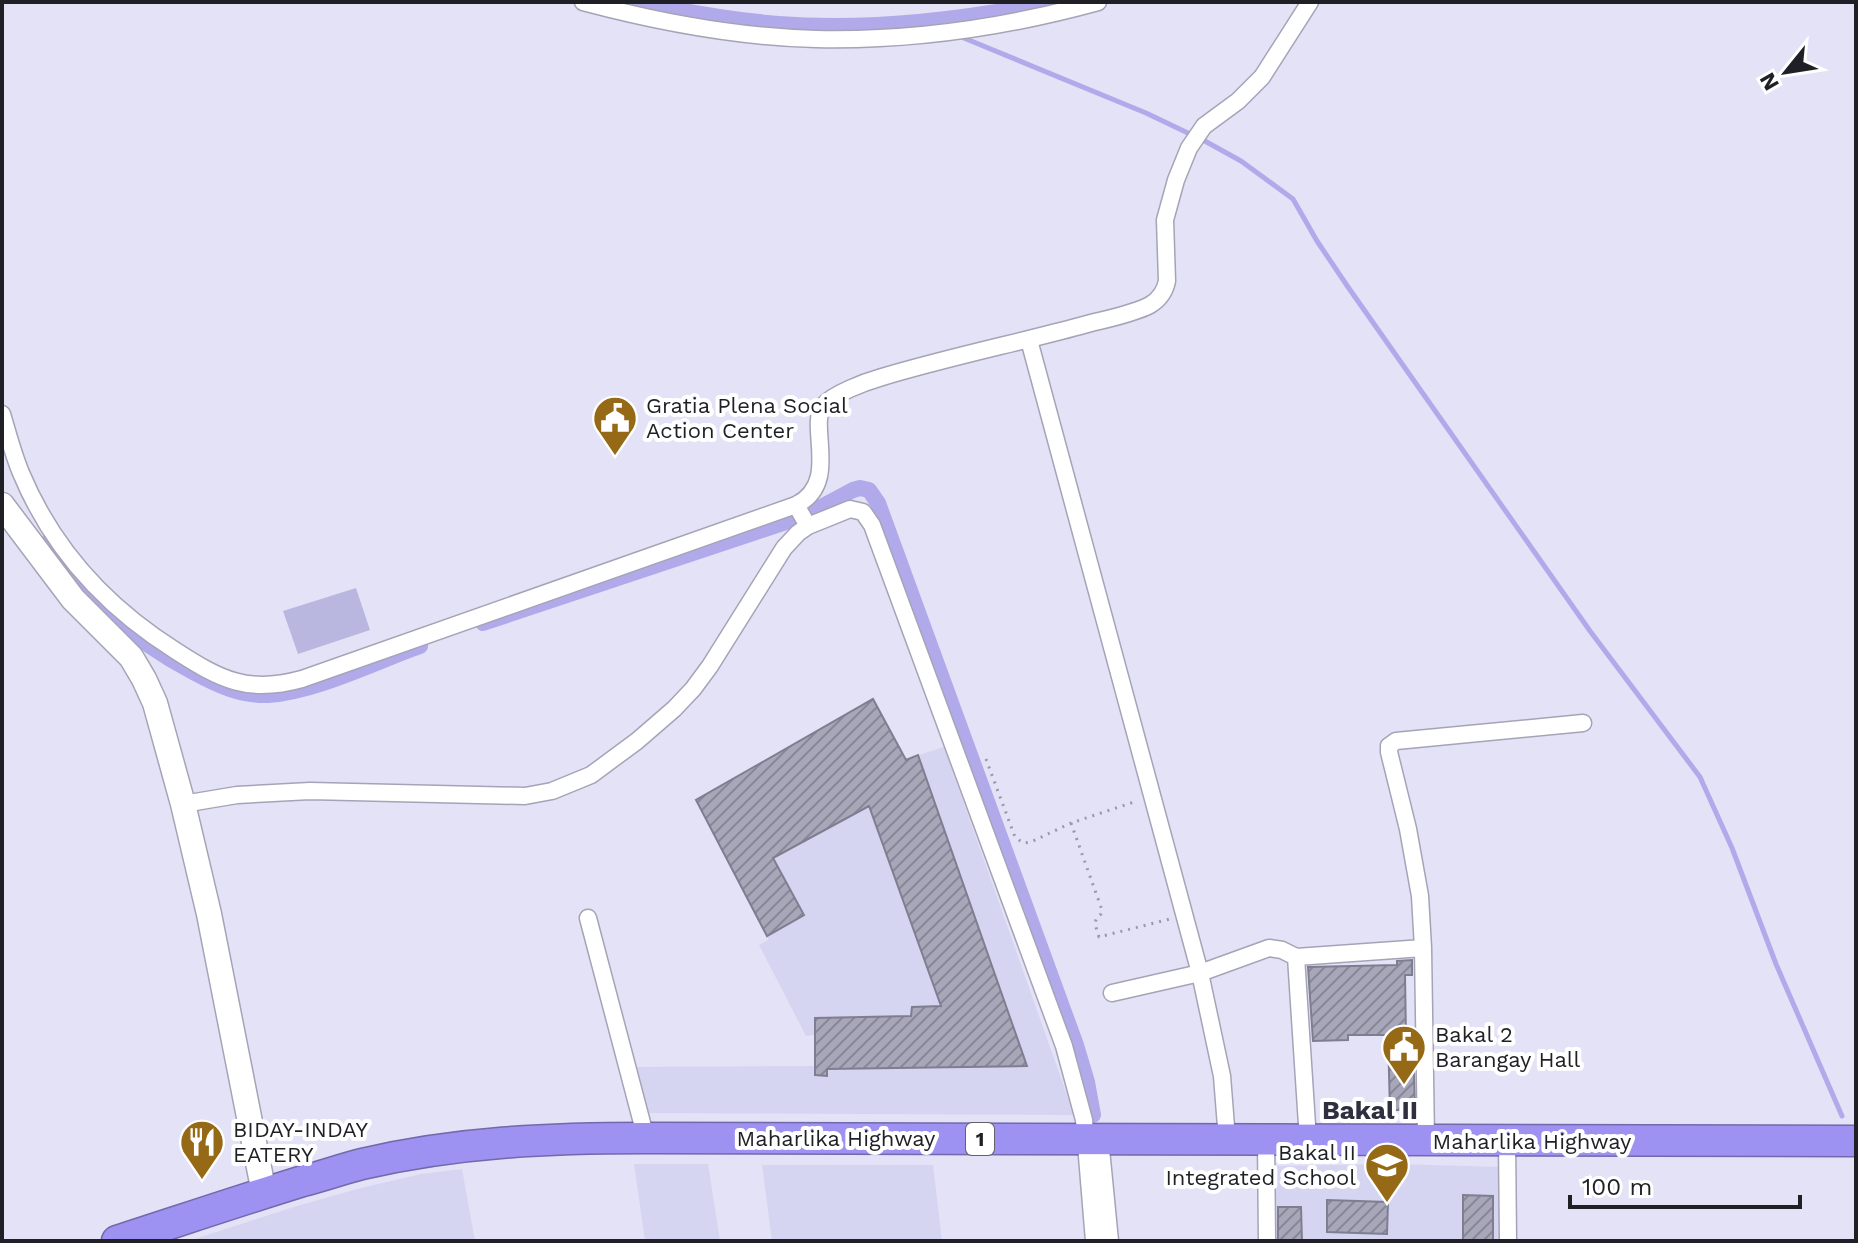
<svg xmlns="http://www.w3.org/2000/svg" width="1858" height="1243" viewBox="0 0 1858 1243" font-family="'Work Sans',sans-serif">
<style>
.built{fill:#d6d5f1}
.green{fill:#b9b7df}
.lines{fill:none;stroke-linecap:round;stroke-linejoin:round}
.stream{stroke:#b0aaea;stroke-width:5}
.canal{stroke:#b0aaea;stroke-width:16}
.building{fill:url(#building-hatch);stroke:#7f7e91;stroke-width:2}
.street-casing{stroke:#a5a4b7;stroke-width:19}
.secondary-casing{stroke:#a5a4b7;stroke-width:27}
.highway-casing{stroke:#7169ab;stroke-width:33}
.path{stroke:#9a99a8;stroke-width:3;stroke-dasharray:2 6;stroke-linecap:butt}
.street{stroke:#fff;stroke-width:16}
.secondary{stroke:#fff;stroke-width:24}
.highway{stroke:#9d91f2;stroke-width:30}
.labels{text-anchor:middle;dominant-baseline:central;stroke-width:8;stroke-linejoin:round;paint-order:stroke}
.shield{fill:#fff;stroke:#626267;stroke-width:2}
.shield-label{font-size:20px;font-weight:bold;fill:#1f1f26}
.poi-label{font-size:22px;fill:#1f1f26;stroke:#fff;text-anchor:start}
.street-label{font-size:22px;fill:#1f1f26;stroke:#fff}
.quarter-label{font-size:26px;font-weight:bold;fill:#302f3f;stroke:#fff}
</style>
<defs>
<pattern id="building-hatch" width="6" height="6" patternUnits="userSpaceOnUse" patternTransform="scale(2)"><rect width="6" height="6" fill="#a8a7ba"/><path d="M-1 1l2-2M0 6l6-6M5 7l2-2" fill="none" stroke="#888797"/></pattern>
</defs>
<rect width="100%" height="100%" fill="#e3e2f6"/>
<path class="built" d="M873,699L906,759L944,747L1074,1115L646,1113L633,1067L815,1066L814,1035L806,1036L759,945L768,940L767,936L696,800Z
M634,1164H708L720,1241H645Z
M1396,1164L1502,1167L1503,1241H1271V1166Z
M762,1165H933L942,1241H772Z
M462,1169L475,1241H188L297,1206L361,1188L421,1174Z"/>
<path class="green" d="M356,588L370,630L298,654L283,611Z"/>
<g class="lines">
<path class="stream" d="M959,36L1146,113L1190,134
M1203,140L1241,161L1293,199L1317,241L1348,287L1590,631L1700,777L1732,848L1776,964L1842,1116"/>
<path class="canal" d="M639,2C685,12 732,20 778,24C870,31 962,20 1052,2
M808,514L853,490L860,488L869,490L878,503L1076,1045L1087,1082L1093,1115
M49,541C85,598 134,641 193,672C217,685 240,696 268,695C315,692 375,662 420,646
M483,623L795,519"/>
</g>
<path class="building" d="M873,699L906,760L918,755L1027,1066L827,1069V1076L815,1075V1018L911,1016L912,1007L941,1006L869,806L773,858L804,915L767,936L696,800Z
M1412,960V975H1405L1406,1037H1413L1415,1110H1390L1388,1035H1348V1040L1313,1041L1308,967L1397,965V961Z
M1463,1195L1493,1196V1241H1463Z
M1327,1200L1388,1202L1387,1234L1327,1232Z
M1278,1207H1301L1302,1241H1278Z"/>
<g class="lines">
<g class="street-casing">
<path id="street" d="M583,2C658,22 738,37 816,39C911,41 1007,27 1098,2
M1029,340L1200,973L1222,1076L1227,1139
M2,414C8,434 13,454 21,473C53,550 106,607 176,651C221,680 248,694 302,679L796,505L808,526L850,509L863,512L872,525L1064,1046L1084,1120L1094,1241
M796,505C841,483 807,425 824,405C833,394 865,382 879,378C945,358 1013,344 1080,326C1101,320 1131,315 1150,305C1160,299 1165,291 1167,281L1165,220L1176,180L1189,148L1204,126L1238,101L1262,77L1310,2
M183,804L237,795L310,791L525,796L552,791L591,775L637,741L674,709L693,689L710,666L784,548L798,533L808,526
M588,918L646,1138
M1296,957L1308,1140
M1112,993L1200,973L1269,948L1282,950L1296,957L1423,948
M1100,1139L1110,1241
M1266,1140L1267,1241
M1507,1140L1508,1241
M1426,1141L1423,948L1420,896L1408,829L1389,752V746L1396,741L1583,723"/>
</g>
<g class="secondary-casing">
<path id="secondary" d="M2,505L73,599L131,657L144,679L155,703L183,804L209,914L264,1193"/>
</g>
<g class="highway-casing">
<path id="highway" d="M117,1241C179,1221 241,1200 303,1181C323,1176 342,1169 362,1164C456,1142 549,1138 646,1138L1856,1141"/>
</g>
<path class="path" d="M986,759L1015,837L1023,843L1031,842L1071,823L1137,801
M1071,823L1102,910L1101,914C1092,920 1096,927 1099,937L1170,919"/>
<use href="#street" class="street"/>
<use href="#secondary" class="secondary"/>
<use href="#highway" class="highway"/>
</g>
<defs>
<g id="civic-pin" transform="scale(2.3)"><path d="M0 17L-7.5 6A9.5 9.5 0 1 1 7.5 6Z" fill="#956916" stroke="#fff"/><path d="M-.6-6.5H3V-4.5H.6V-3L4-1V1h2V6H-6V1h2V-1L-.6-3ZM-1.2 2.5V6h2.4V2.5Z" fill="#fff"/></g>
<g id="restaurant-pin" transform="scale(2.3)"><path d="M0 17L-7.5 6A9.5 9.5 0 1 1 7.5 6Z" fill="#956916" stroke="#fff"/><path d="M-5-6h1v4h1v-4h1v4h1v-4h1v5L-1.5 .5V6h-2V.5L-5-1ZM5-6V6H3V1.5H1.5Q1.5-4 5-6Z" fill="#fff"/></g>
<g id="school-pin" transform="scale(2.3)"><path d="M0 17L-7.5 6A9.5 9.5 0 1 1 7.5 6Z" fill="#956916" stroke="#fff"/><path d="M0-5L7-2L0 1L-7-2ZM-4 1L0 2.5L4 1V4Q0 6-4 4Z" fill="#fff"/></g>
</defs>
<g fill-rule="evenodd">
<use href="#civic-pin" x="615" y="418"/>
<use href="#civic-pin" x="1404" y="1047"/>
<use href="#restaurant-pin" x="202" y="1142"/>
<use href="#school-pin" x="1387" y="1165"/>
</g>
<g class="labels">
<rect class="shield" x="966" y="1123" width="28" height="32" rx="6"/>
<g class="shield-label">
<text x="980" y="1139">1</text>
</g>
<g class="poi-label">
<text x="646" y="405">Gratia Plena Social<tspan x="646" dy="25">Action Center</tspan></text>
<text x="1435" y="1034">Bakal 2<tspan x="1435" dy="25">Barangay Hall</tspan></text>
<text x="233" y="1129">BIDAY-INDAY<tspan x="233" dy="25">EATERY</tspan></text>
<text x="1356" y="1152" text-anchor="end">Bakal II<tspan x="1356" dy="25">Integrated School</tspan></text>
</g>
<g class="street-label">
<text x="836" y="1138">Maharlika Highway</text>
<text x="1532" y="1141">Maharlika Highway</text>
</g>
<g class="quarter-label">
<text x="1370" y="1110">Bakal II</text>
</g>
</g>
<rect width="1858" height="1243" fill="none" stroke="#1f1f26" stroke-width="8"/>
<g transform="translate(1786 72) rotate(240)" stroke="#ffffff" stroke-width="6" paint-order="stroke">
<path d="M0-6L14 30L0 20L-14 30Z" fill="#1f1f26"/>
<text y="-12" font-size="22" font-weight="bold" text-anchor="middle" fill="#1f1f26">N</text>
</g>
<path d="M1570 1195v12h230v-12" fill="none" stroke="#1f1f26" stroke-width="4"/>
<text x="1582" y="1195" font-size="24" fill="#1f1f26" stroke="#ffffff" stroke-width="6" paint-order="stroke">100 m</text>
</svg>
